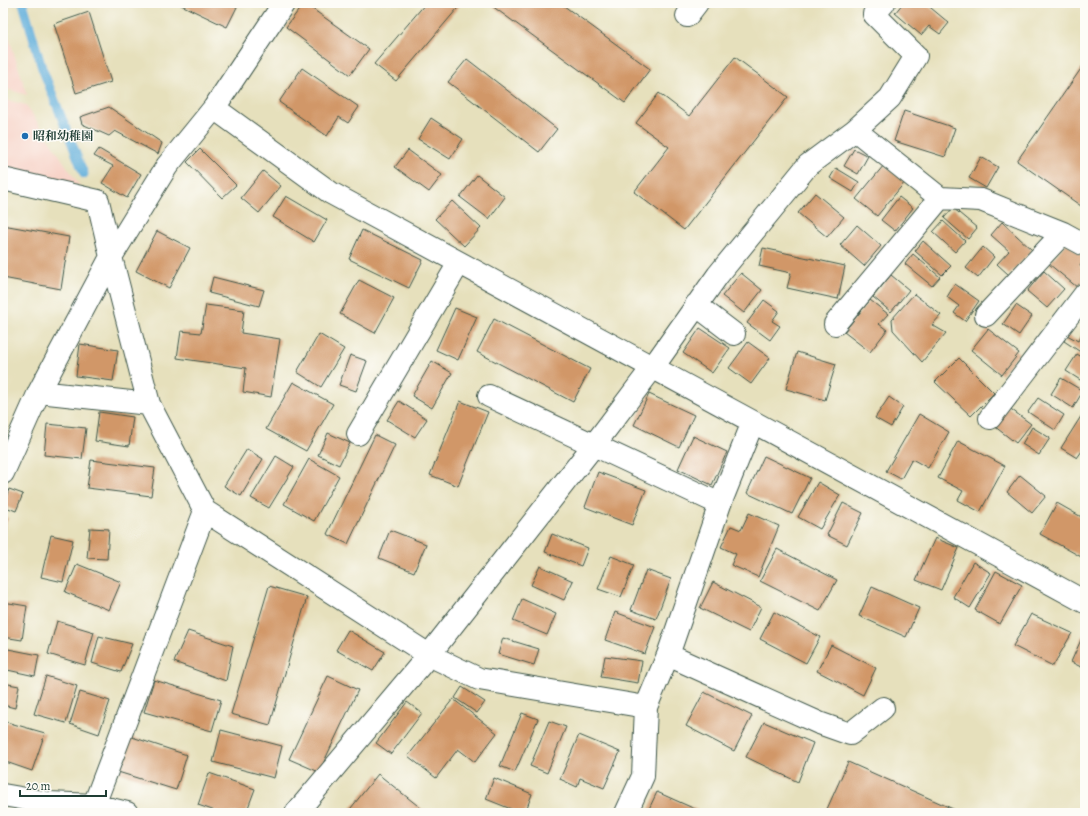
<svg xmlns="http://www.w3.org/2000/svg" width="1088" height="816" viewBox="0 0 1088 816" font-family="Alegreya,'Noto Serif JP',serif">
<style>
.built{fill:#f7d1c6}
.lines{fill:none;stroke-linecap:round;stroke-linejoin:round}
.stream{stroke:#60aeda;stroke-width:9}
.building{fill:#d19768}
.minor-casing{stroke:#3d5548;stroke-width:24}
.minor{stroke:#fff;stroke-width:22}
.poi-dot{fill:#1f6fb2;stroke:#fdfcf7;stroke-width:1.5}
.labels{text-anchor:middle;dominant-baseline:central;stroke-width:3;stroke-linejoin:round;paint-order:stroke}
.poi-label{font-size:12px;font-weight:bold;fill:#1f3d34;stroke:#fdfcf7;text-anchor:start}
</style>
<rect width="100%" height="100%" fill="#fdfcf7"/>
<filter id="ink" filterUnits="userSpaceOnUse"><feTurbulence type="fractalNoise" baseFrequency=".025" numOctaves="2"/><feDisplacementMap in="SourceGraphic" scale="8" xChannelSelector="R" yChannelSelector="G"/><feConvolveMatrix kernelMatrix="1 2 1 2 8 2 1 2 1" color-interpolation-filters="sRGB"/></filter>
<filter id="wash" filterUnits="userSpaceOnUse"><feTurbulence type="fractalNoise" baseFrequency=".012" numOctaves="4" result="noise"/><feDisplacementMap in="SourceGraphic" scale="16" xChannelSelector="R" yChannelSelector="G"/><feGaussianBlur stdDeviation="0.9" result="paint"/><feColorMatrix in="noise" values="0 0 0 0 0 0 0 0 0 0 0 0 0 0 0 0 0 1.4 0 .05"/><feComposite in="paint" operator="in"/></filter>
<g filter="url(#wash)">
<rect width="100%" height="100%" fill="#e6e0bc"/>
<path class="built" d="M3,18L27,95L3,88Z
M3,99L26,105L80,186L3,166Z"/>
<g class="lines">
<path class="stream" d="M23,3L42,68L84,174"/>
</g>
<g id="blocks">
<path class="building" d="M177,3H239L227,27Z
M304,3L369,49L350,75L286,27Z
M426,3H462L396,81L374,64Z
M488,3H560L650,69L625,103Z
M903,3H925L949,23L940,34L929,26L921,35L895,13Z
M89,12L111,82L76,93L54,24Z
M735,57L788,97L684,230L634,192L669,147L636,123L659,93L689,116Z
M467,59L557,129L539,152L448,82Z
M1085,63V200L1081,206L1017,161Z
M302,68L359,107L348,123L339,117L327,136L279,102Z
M109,107L162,143L158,154L115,131L109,136L82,124L80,117Z
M904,111L955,128L945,157L894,141Z
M431,118L463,139L450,159L418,139Z
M99,149L141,174L127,198L102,183L113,166L94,156Z
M200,149L236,185L222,198L187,162Z
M854,149L868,156L858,174L844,166Z
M408,150L442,175L429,192L395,167Z
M981,157L998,167L986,188L969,178Z
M884,165L905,182L877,216L856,199Z
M836,168L859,182L853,192L830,178Z
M263,171L281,186L259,213L241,198Z
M477,175L505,197L489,219L460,197Z
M815,193L844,217L827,237L798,213Z
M286,196L327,220L314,242L273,217Z
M899,197L913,208L895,231L881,220Z
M452,201L481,228L464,246L435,219Z
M953,208L977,228L968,239L944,218Z
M943,221L965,241L955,252L933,232Z
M1002,222L1032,250L1009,275L997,264L1009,251L991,235Z
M3,225L69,237L61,289L3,278Z
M857,225L881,246L864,266L840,245Z
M362,230L423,260L409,288L349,259Z
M157,231L190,248L169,288L136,271Z
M923,241L951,266L942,275L915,251Z
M1066,243L1085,258L1080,266L1085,270V281L1078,288L1049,264Z
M983,247L994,257L978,278L966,268Z
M763,248L845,266L838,299L787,288L791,273L759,266Z
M913,254L940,277L932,286L905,264Z
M1044,271L1064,289L1047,308L1027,291Z
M741,273L762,290L744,313L722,296Z
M891,275L909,290L891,312L873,297Z
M213,277L264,290L259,306L209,293Z
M359,280L394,298L375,333L340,314Z
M955,284L979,301L965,321L954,313L959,306L947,297Z
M914,294L941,315L932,325L946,333L922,362L893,330L892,319Z
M764,300L779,311L772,321L780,326L770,340L747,323Z
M870,300L888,314L879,324L887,330L870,352L844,332Z
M206,305L244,310L241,333L280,339L271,397L243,392L246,368L177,358L181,331L201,333Z
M1016,305L1032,316L1019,335L1003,324Z
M455,308L477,317L458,360L436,350Z
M494,319L590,369L573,402L477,352Z
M700,328L730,348L712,373L683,353Z
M988,329L1019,353L1002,375L971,350Z
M1085,329V355L1064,341L1067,335L1078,341Z
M319,334L344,349L321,387L297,372Z
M748,342L770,358L751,384L729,368Z
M80,344L118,350L113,381L76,376Z
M797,352L836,364L825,400L786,389Z
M1077,354L1085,359V383L1066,371Z
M350,355L367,361L356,391L339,385Z
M959,358L994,393L971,416L935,382Z
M432,361L452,373L432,408L412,396Z
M1061,378L1083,391L1073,408L1051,394Z
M293,382L333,404L306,451L266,429Z
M649,394L694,415L679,447L634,425Z
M889,397L903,407L891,427L875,418Z
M1038,398L1064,415L1055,430L1028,412Z
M399,401L427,419L415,437L387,420Z
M460,401L488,412L458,486L430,475Z
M1008,407L1031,424L1016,443L994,426Z
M1085,410V453L1082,451L1077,458L1061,448Z
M99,412L133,417L129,446L95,441Z
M919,414L949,432L928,468L912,459L901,479L886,471Z
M47,424L86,428L82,459L44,455Z
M1032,427L1050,438L1039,455L1022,444Z
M328,433L350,443L339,465L318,455Z
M375,435L395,445L348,544L327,534Z
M693,436L727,452L712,485L678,469Z
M958,441L1005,466L980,512L958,500L963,491L938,478Z
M247,449L263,459L241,496L224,486Z
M276,456L294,467L269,508L251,498Z
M764,456L810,478L792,514L747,493Z
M309,459L339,476L314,521L284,504Z
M91,460L155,468L151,496L87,488Z
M598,472L646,490L632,525L585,507Z
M1020,475L1046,496L1032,513L1007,492Z
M818,482L840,495L820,529L798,517Z
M9,489L23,494L16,511L3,506Z
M843,503L863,513L847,545L827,535Z
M1057,503L1085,519V559L1040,534Z
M749,513L779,526L758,577L731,565L736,554L721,547L731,526L741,530Z
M3,516L8,518L3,533Z
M90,528L109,529L107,559L87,558Z
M390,530L426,544L414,572L379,558Z
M552,534L588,548L581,566L545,552Z
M51,535L73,540L63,582L41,577Z
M935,538L959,548L941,590L916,580Z
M777,549L837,580L820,611L760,581Z
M611,556L634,565L621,597L598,589Z
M973,562L991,573L970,608L953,597Z
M77,564L121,582L109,610L65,592Z
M540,566L573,581L564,600L531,585Z
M646,570L671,579L656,619L631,610Z
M996,571L1022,585L1000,624L975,610Z
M713,582L761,607L749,632L700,608Z
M269,586L307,597L270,725L231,714Z
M872,587L919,608L906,637L859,616Z
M522,599L556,614L547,635L513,621Z
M3,602L27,606L22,640L3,637Z
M615,612L655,627L645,654L605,640Z
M774,612L820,637L806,663L760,639Z
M1031,614L1072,633L1053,666L1013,646Z
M57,621L94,632L85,665L48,654Z
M348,630L385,652L373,671L336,650Z
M188,631L233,646L226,681L174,662Z
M1085,631V669L1071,662Z
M99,636L132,644L121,672L92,663Z
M503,638L539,649L534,665L498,654Z
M831,645L876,668L863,695L817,671Z
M3,648L39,655L35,676L3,669Z
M605,656L642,661L638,683L601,677Z
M46,676L77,686L66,723L34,714Z
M328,676L358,690L319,772L289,759Z
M154,680L221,700L212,731L144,712Z
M3,683L19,686L15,708L3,705Z
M462,687L485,702L477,713L455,698Z
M80,692L110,701L99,734L70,724Z
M704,692L752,716L734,751L686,726Z
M453,699L497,733L475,762L458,749L436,778L408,756Z
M407,702L422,713L391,754L376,743Z
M522,713L538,719L515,772L500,766Z
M3,721L45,733L32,771L3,761Z
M549,721L566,727L547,773L530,766Z
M764,722L813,743L798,782L746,757Z
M221,730L282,746L274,778L213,762Z
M579,735L620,752L604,788L580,778L577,787L560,779Z
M129,736L187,755L176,790L118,772Z
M848,762L962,813H835L827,809Z
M209,773L255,789L246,813H221L198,805Z
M378,774L427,813H347Z
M494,778L532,794L525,813H521L486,799Z
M657,792L704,813H647Z"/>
</g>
</g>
<g filter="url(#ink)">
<use href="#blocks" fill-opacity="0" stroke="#3d5548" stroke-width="1"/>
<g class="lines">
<g class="minor-casing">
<path id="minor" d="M687,16L697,3
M214,108L331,193L1085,602
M855,130L940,198L981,200L1063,233L1085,245
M3,179L98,201L111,257L149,404L205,511L429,655L479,679L646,707
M696,305L734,334
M986,315L1063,233
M835,324L940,198
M39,392L149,404
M489,396L720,504
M990,418L1085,294
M358,434L459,263
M3,473L39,392L111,257L167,166L214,108L284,3
M668,655L819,723L850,734L883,708
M3,795L49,803L94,805L127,813
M94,805L205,511
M296,813L429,655L594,445L653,367L718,275L808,165L855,130L890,98L916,56L874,14L884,3
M626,813L643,776L646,707L668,655L720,504L753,422"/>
</g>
<use href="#minor" class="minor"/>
</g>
</g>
<circle class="poi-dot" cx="25" cy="136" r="4"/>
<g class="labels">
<g class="poi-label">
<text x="33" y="136">昭和幼稚園</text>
</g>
</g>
<rect width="1088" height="816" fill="none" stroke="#fdfcf7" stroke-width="16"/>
<path d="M20 790v6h86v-6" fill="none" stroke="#1f3d34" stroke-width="2"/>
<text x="26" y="790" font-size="12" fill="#1f3d34" stroke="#fdfcf7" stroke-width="3" paint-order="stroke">20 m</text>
</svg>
